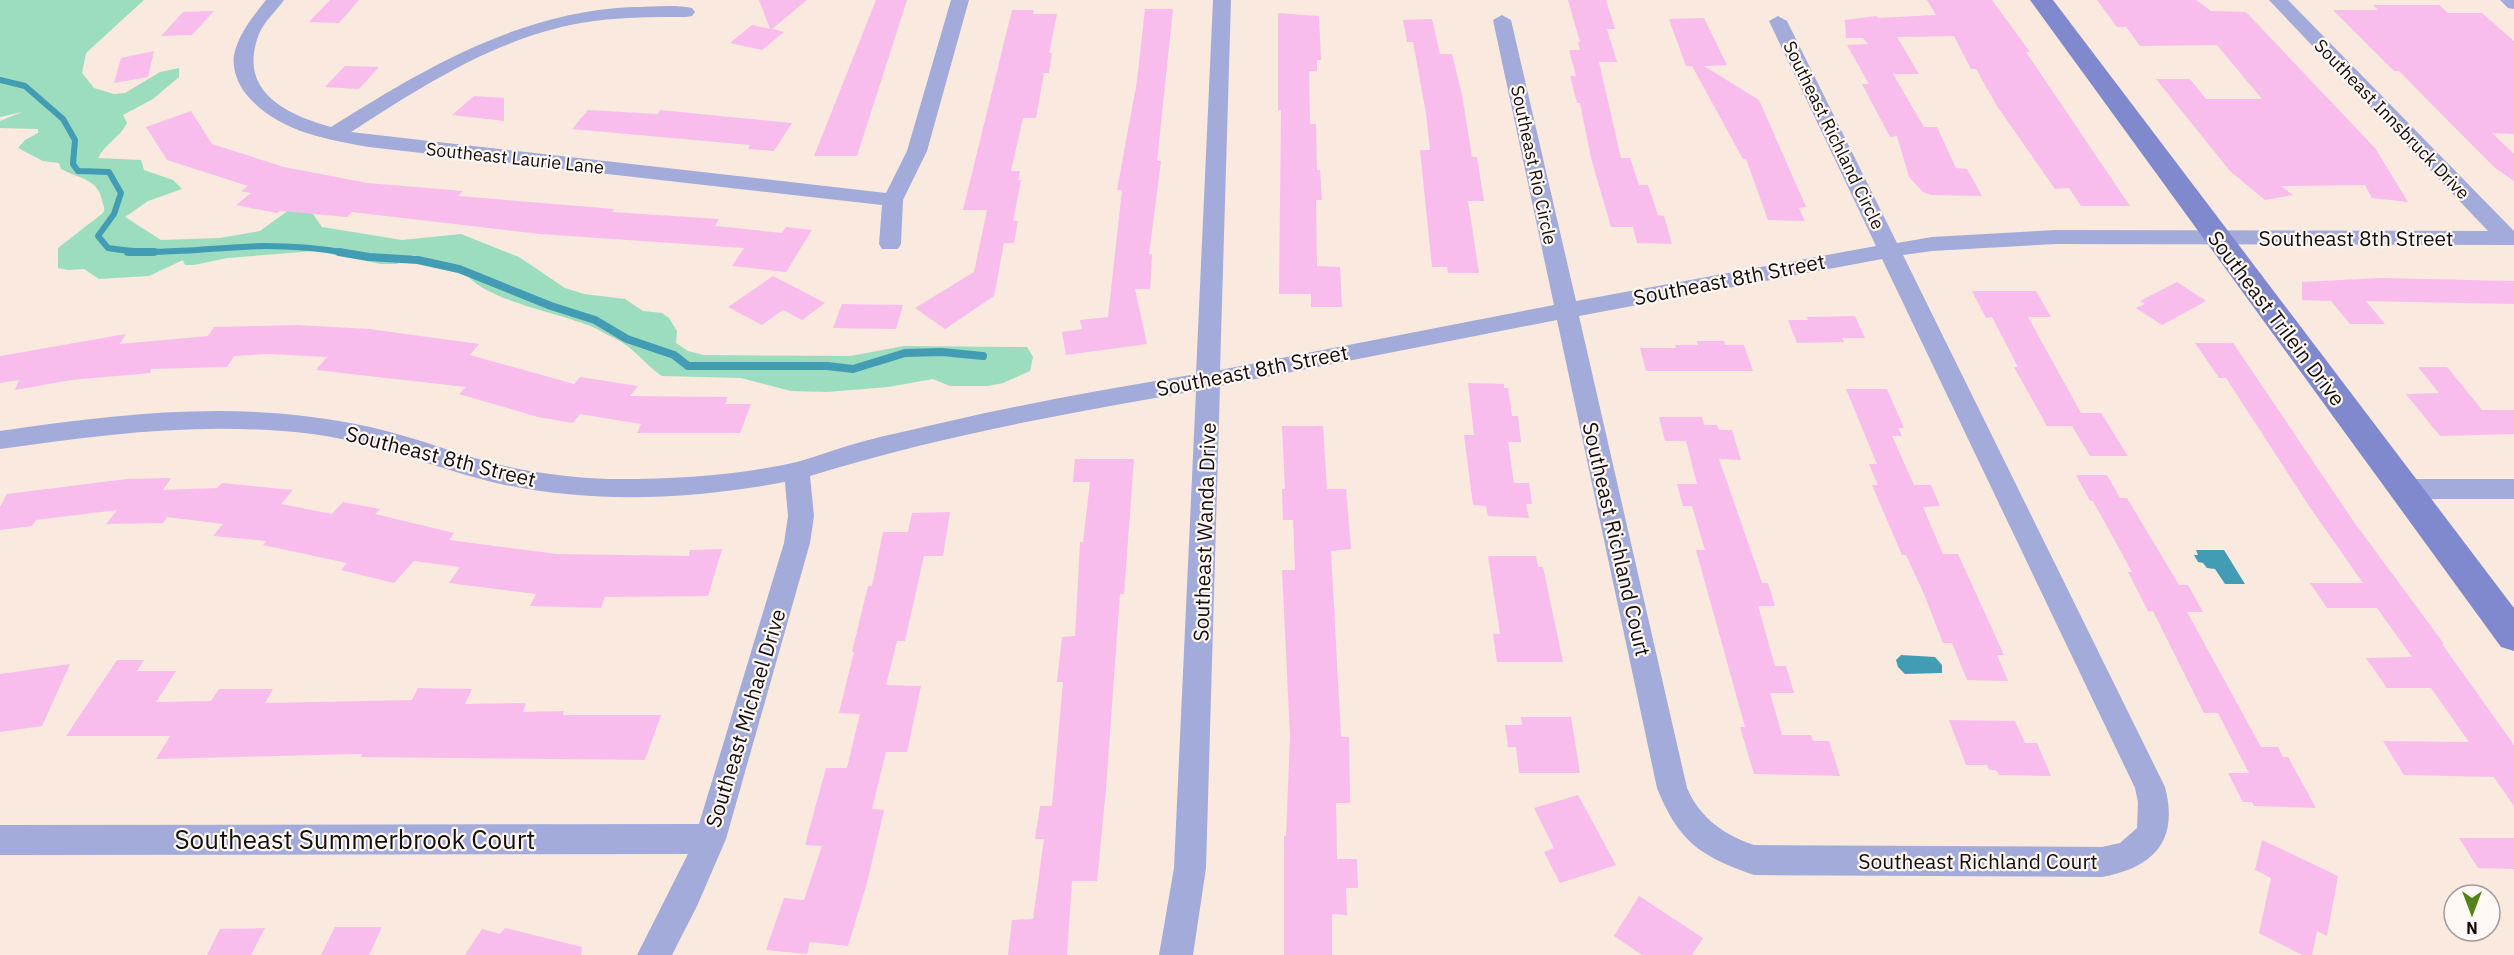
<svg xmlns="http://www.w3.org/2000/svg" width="2514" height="955" viewBox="0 0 2514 955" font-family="'IBM Plex Sans',sans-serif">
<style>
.green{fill:#9bddbe}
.water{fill:#429cb4}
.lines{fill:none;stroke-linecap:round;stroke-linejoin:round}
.stream-far1{stroke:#429cb4;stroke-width:6}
.stream{stroke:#429cb4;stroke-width:8}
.building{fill:#f8bded}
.street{fill:#a3abda;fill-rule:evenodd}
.secondary{fill:#8089ce;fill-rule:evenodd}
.labels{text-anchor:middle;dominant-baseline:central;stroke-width:4.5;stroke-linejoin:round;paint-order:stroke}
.far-street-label{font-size:18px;fill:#130e0b;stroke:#fff8f4}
.street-label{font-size:21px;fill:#130e0b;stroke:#fff8f4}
.near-street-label{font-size:26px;fill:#130e0b;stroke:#fff8f4}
</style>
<rect width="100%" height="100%" fill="#f9e9de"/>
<path class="green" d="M0,0H144L86,53L82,73L94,88L114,94L125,93L160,72L179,68V77L153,99L123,115L127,123C120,137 105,144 98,158L141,160L144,170L173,180L182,189L148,201L125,217L161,240L220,238L260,231L289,210L308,207L322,227L402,240L461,234L519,257L565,288L584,294L625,299L643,311L662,313L669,318L677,331L676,343L688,351L704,355L850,356L904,346L1027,347L1033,357L1030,371L1003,383L988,386H950L933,379L888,387L827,392L791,391L741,378L662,376C650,368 642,358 631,349C622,341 609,336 599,330C564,312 476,302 460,265L413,255L397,264H381L315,251L227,258L194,265H185L183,260L149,276L99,279L84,269L68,270L58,268V248L103,213C106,207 103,206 102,200C98,179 78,178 61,169L59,163L43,161L18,148L25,140L38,133V129L0,128V121L22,112L0,117Z"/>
<path class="water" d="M2196,550H2224L2245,584H2225L2215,569L2207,568L2203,563L2198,562L2194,555H2198Z
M1901,655L1935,657L1942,665V673L1905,674L1898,667L1896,660Z"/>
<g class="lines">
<path class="stream-far1" d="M0,80L25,86L63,119L75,140L73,164L78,171L109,172L121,193L114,214L98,236L108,248C160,257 212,247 264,246C292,246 320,248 347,253"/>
<path class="stream" d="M128,252H154
M339,252L369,257L418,260L459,269L551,306L595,320L627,339L674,355L688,366H827L853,369L905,353L942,352L983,356"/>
</g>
<path class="building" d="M330,0H359L339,23L309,22Z
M759,0H807L772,29L784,32L762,50L730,43L752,25L770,29Z
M876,0H907L857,156H814Z
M1568,0H1606L1615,29H1607L1617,62H1599L1621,158H1630L1639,185H1648L1658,215L1664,216L1672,244L1637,243L1633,227H1611L1591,158L1580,103H1577L1570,76H1576L1569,50H1580L1578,42H1580Z
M1927,0H1992L2030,52H2026L2130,206H2081L2069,188L2055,189L1997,106L1976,69H1971L1954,36L1897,37L1919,74H1893L1924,127H1937L1956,168L1967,169L1982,196L1931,195L1923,192L1909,177L1897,136L1890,137L1862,84H1869L1847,45L1868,44L1863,38H1846L1845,20L1876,16L1878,18L1936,15Z
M2097,0H2196L2211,11L2246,12L2375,148L2408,202L2372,198L2365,185L2281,186L2293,195L2265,200L2230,171L2156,79H2190L2206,99H2262L2217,45L2140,46L2126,27H2117Z
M2373,5H2439L2448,13H2482L2514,41V134L2492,133L2514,154V181L2495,168L2399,71H2394L2333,10H2378Z
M1145,9H1173L1157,161H1161L1149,254H1152L1150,289H1135L1147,344L1066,355L1062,332L1082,329L1080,320L1108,317L1122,190H1117L1137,81Z
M1012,10H1034L1033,14H1057L1049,53H1052L1049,73H1044L1036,118H1023L1011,171H1020L1018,180H1021L1013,221H1018L1014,243H1004L994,296L945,329L915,308L974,272L987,210H963Z
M214,11L192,35L161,36L183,12Z
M1278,13L1319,16L1321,60H1317V71H1309L1310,124H1316L1317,170H1320L1322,200H1316L1317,266L1340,267L1342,307H1311V294H1279L1281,110H1278Z
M1704,18L1727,65L1704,66L1759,100L1806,207L1799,208L1805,221L1768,220L1746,159H1743L1692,66H1686L1669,19Z
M1432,19L1440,54H1452L1462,95L1472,157H1477L1484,201H1468L1479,273H1448L1447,267H1432L1420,150H1430L1426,113L1413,42H1407L1403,20Z
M154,51L148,77L114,83L121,58Z
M345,66L379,67L359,89L325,87Z
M474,96L504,98V121L452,115Z
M588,110L658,114L660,110L792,123L774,151L748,149L750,145L572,129Z
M191,111L212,144L284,167L367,183L463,191L458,196L614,209L612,212L719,219L715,226L782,233L786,227L812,230L786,272L732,266L744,248L540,234L352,212L347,217L280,211L277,213L236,205L251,193L241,191L248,186L167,160L146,127Z
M773,276L825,303L802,320L783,310L762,325L728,307Z
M2380,278L2514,281V304L2366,301L2385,324H2350L2331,301L2302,300V282Z
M2177,282L2206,301L2162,325L2136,308L2145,304L2140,301Z
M1972,291H2036L2051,317H2028L2081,413H2101L2128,456H2090L2072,426H2047L2014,367H2018L1992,317L1986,318Z
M842,304L903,305L896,329L833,328Z
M1855,316L1865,338H1842L1844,342L1797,343L1788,320H1808L1807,317Z
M297,325L369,329L479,344L470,355L574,384L580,377L638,386L630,396L728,397L725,404H751L740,433H637L641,424L580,414L573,423L538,417L459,394L466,387L316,370L327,357L269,354L234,356L227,367L151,369L150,373L71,380L15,390L19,380L0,383V356L126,334L120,344L208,336L214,327Z
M1697,341H1724L1725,345H1744L1753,371H1646L1640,348H1676L1675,345H1698Z
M2195,343H2233L2354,522L2444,644H2442L2514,745V806L2494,777L2404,775L2383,741L2469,742L2431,688H2387L2366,658L2412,657L2377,608H2327L2310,583H2363L2309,506L2226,378H2219Z
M2418,367H2447L2482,410H2514V434L2440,436L2406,394L2439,393Z
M1468,383L1504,384V388H1508L1512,416H1518L1521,442H1508L1514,483H1529L1532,504H1526L1529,518L1488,516L1486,506L1473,505L1464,435H1474Z
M1846,389H1887L1904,428H1898L1902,436H1892L1914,485H1931L1940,506L1923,507L1943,554H1958L2004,655H1997L2008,681L1967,680L1952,643H1943L1924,594L1906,555H1902L1872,485H1878L1869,464H1877Z
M1659,417H1702L1704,425H1717L1719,430H1732L1741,460L1719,459L1762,583H1768L1775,606H1758L1775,666H1786L1794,693H1770L1782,735H1811L1813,741H1829L1840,776L1754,774L1740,727H1745L1696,550H1705L1692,506H1683L1677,484H1697L1686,441H1665Z
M1282,426H1323L1327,489H1346L1351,549L1331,551L1341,737H1349L1350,803H1336L1337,859H1357L1358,888H1346L1347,915L1332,914V955H1284V836H1286L1290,736L1282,570H1295L1293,520H1283L1282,489H1285Z
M1075,459H1134L1124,594H1120L1106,789L1097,881H1072L1067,955H1008L1012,920L1033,919L1044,839H1035L1040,806H1052L1063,682H1057L1062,637L1075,636L1080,542H1083L1090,482H1073Z
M2076,475H2107L2120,498H2127L2179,585H2188L2203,612H2187L2261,747H2278L2283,757H2288L2316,808L2254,806L2252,802H2243L2228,773H2249L2218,713H2204L2153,611H2148L2128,572H2132L2093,501H2090Z
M171,478L163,490L217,488L222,483L293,490L281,504L332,514L343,502L380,509L375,514L454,533L449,540L557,554L689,556L690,550L722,549L708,596L605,597L601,608L530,606L536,594L449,583L460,567L414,561L394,583L341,570L347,563L263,545L266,541L213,536L223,524L167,517L163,523L106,524L117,510L36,520L32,526L0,530V507L7,494L127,479Z
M950,512L943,556H924L905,641H897L886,685L921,686L907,752H886L872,809L884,810L867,883L848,946L810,942L807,954L766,950L784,898L804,900L822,846L805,845L826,768H847L860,714L839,713L854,652H852L868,586H872L883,532H908L912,513Z
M1488,556H1536L1538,567H1543L1563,662H1497L1493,634H1500Z
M117,660H144L137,671H176L156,702L211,701L219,689H273L265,703L412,700L418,688L472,689L465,704L526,703L523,712L564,711L563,715H661L645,760L361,757L362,754L156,759L170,736H66Z
M70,664L42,726L0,732V674Z
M1521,717H1571L1580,773H1519L1516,747H1508L1505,725H1522Z
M1949,720L2015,721L2025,743H2037L2051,776L1999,775L1996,770H1989L1987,765H1966Z
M1578,795L1616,865L1560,883L1544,852L1554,848L1534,808Z
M2459,838H2514V869L2478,868Z
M2262,840L2338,876L2327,936L2317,931L2312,955H2302L2259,933L2271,878L2255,870Z
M1639,896L1703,938L1692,955H1642L1614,936Z
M335,927H382L369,955H321Z
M265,928L251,955H207L220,929Z
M505,928L582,947L581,955H465L482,929L500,934Z"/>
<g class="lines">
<path class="street" d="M266,0H284C276,11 264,22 259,34C237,90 284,114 331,127C425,68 519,12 633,7C652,7 674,4 692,8L695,12L692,16L686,17C651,17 616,17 581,23C496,38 422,86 351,132L886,193L907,151L951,0H969L927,151L903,200L901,244L898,249H882L879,244L882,205L369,147C323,139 272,130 243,90C237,81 232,67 234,55C239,33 252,18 266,0Z
M1213,0H1231L1220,370L1554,305L1493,20L1502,15L1511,20L1576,301L1876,246L1769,21L1778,16L1787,21L1897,243L1932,237L2056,230L2488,231L2269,0H2288L2514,231V245L2056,244L1932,251L1903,255L2165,787C2179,841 2154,867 2102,877L1754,875C1700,856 1679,842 1657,788L1557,320L1220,386L1206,868L1193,955H1159L1174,868L1196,391C1066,413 936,437 810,476L814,516L810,543L726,839L697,906L672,955H637L688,854L0,855V825L699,824L784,543L788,516L785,482C692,499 599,504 505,485C440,471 379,442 312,434C207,421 104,434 0,449V431C125,413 245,399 370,427C416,437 460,456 505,466C542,474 583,479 621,479C679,479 740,475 797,462C818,456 839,448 861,442C890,434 921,428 950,421C1032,402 1114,388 1196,374ZM1882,259L2135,788L2138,802L2137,828L2120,843L2102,847L1754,845C1724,835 1700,818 1687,788L1579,316Z
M2500,0H2514V9L2508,8Z
M2404,479H2514V499H2404L2395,496L2391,489L2395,482Z"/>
<path class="secondary" d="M2030,0H2053L2514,608V651L2501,647Z"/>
</g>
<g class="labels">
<g class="far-street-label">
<text transform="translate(2392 119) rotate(46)">Southeast Innsbruck Drive</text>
<text transform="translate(1834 135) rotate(64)">Southeast Richland Circle</text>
<text transform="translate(515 158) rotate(6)">Southeast Laurie Lane</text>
<text transform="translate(1534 165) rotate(78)">Southeast Rio Circle</text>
</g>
<g class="street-label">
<text x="2356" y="238">Southeast 8th Street</text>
<text transform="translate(1729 279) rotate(-11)">Southeast 8th Street</text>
<text transform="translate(2277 318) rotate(53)">Southeast Trilein Drive</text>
<text transform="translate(1252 370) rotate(-11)">Southeast 8th Street</text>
<text transform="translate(441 456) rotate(14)">Southeast 8th Street</text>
<text transform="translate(1204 532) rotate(-88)">Southeast Wanda Drive</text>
<text transform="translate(1617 539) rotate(77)">Southeast Richland Court</text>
<text transform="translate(745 718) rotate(-73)">Southeast Michael Drive</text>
<text x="1978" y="861">Southeast Richland Court</text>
</g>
<g class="near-street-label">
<text x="355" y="839">Southeast Summerbrook Court</text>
</g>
</g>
<g transform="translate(2472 913) rotate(180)"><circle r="28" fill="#fff8f4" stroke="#a19a97" stroke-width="1.5"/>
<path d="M0-4.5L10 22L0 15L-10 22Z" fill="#518418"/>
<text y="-9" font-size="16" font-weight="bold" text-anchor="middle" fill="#130e0b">N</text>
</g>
</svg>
